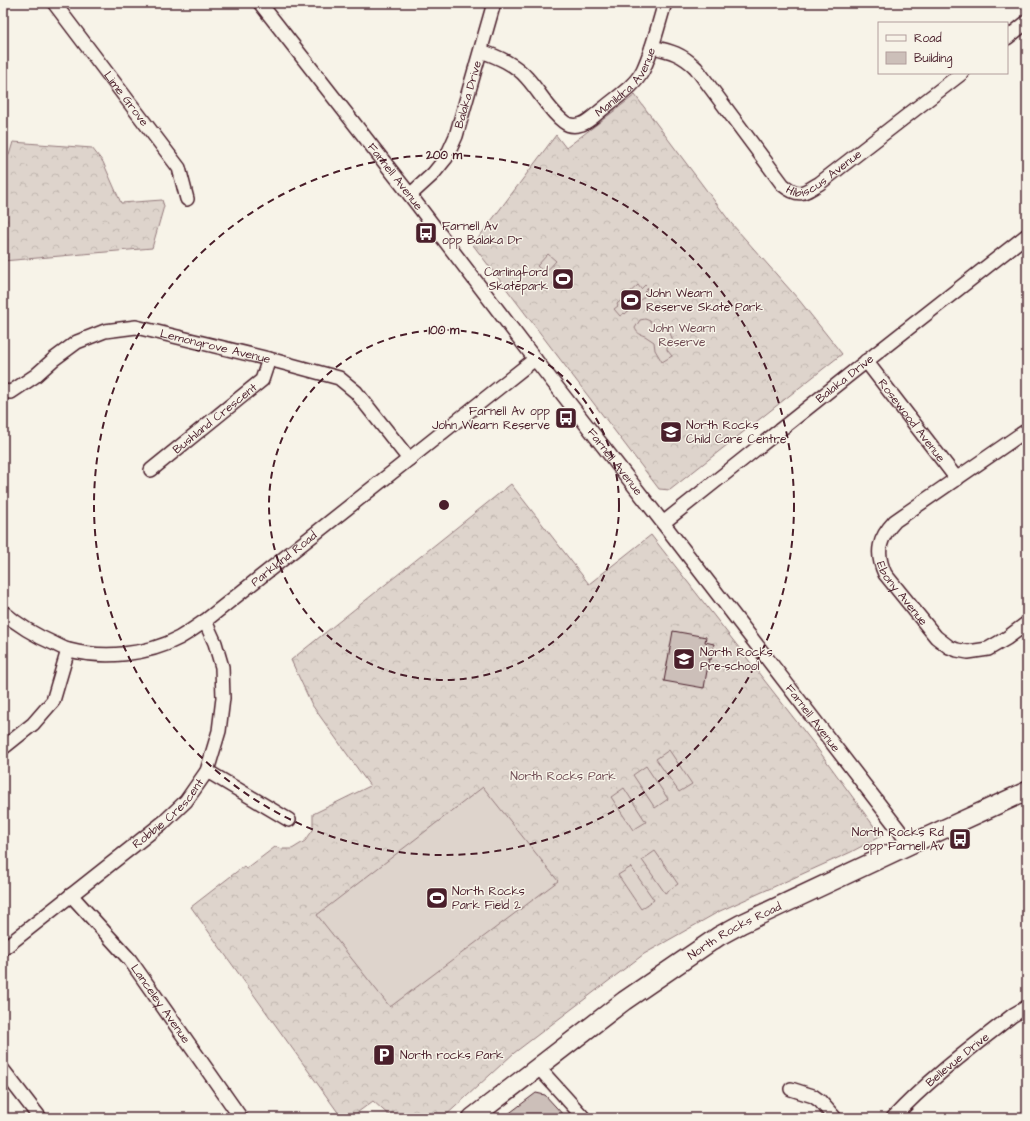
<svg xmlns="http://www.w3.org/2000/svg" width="1030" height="1121" viewBox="0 0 1030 1121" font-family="'Architects Daughter',sans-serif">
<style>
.forest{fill:url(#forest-crowns);stroke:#947a7c}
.garden{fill:#ded4cc;stroke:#947a7c}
.building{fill:#ccbfb9;stroke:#4a1f2b}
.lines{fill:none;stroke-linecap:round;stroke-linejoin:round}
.minor-casing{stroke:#4a1f2b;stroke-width:16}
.secondary-casing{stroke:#4a1f2b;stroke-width:21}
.minor{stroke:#f7f3e8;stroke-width:13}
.secondary{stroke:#f7f3e8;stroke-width:18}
.ring{fill:none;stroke:#4a1f2b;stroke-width:2;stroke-dasharray:7 5}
.labels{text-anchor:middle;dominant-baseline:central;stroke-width:3;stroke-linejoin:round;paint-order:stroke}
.street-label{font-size:12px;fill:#4a1f2b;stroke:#f7f3e8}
.poi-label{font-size:12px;fill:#4a1f2b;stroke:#f7f3e8;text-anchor:start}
.park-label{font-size:12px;fill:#6f4c53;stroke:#f7f3e8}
.centre{fill:#4a1f2b;stroke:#f7f3e8;stroke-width:2}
.ring-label{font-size:12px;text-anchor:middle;font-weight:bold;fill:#4a1f2b;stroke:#f7f3e8;stroke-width:3;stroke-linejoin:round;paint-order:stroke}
</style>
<defs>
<pattern id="forest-crowns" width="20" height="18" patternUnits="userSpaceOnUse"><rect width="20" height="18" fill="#ded4cc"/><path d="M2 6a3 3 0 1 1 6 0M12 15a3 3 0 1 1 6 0" fill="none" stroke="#c0b6af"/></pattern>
</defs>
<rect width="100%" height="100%" fill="#f7f3e8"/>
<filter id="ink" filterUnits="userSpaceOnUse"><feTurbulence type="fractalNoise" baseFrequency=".025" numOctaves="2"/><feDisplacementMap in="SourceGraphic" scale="8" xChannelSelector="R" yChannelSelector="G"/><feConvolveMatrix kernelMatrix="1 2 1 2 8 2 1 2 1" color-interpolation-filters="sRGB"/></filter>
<g filter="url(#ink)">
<path class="forest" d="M635,95L731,223L799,300L842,354L670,490L659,489L473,245L556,135L566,148Z
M13,142L92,148L103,162L121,203L162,200L164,206L152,248L3,261V159L9,155Z
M511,484L589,584L651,535L814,744L881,836L851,852L720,911L644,954L514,1053L443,1118H392L373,1101L350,1118H342L191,907L244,866L246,869L275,847L283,849H292L305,841L313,830V814L370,786L312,705L291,660Z"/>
<path class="garden" d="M548,254L556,261L545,273L537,266Z
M638,285L641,289L645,285L648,288L644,292L646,295L625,314L624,313L620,316L614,309L618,306L617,304Z
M645,319L650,321L653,326L666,329L670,333L672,338L667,346V350L672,356L662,362L655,350L654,342C651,340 648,338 645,336C639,334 637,333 635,328L640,320Z
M669,750L692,784L679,792L656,759Z
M646,766L668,799L655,808L633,775Z
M483,787L558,881L390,1007L317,915Z
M624,788L646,822L633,830L611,797Z
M655,851L678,884L665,893L642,860Z
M631,867L654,900L641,909L618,875Z"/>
<path class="building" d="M673,631L706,637L705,642L714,644L711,660L709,659L704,688L664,681Z
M536,1093L545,1095L566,1118H503Z"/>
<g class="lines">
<g class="minor-casing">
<g id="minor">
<path id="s1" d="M54,3L179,168L187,199"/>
<path id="s2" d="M260,3L410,195L535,359L663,523L899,830L909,845"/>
<path d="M1007,38L1027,22"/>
<path id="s3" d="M652,47C671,51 682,54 696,68L783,185C799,198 804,193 820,183L962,73"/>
<path id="s4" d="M481,51C498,57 515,64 527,78C540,92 549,111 564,122C569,126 576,126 582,124C590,121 597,113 604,108C617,97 635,86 643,70C653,49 658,25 665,3"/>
<path id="s5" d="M410,195L433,174L446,158L456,136L494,3"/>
<path id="s6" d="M866,361L957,479"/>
<path id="s7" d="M3,391L11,392L35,376L54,359L77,342L105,331L136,327L269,359L339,378L356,392L409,459"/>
<path id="s8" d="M1027,430L895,521C879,538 875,552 885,574L936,637L949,647L957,650L968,652L988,649L1007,638L1027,623"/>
<path id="s9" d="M151,470L262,380L269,359"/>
<path id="s10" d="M663,523L854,371L1027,235"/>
<path id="s11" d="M3,612C19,626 34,635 55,644C59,646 64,649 69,650C104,659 147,655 179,638C188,633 196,627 205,621L535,359"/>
<path d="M3,748L33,724L53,701L68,650"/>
<path d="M207,771L289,820"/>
<path id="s12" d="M71,895L130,960L241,1118"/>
<path id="s13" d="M3,949L165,821L186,801L207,771L219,731L223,698L222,667L215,643L205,621"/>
<path d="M538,1067L584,1118"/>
<path d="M3,1070L40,1118"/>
<path d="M791,1089L813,1096L820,1101L835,1118"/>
<path id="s14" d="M893,1118C929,1079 971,1048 1013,1015L1027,1007"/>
</g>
</g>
<g class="secondary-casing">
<g id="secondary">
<path id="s15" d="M472,1118L624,1001L719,936L741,924L909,845L1027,791"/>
</g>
</g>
<use href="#minor" class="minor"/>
<use href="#secondary" class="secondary"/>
</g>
</g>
<g class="ring">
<circle cx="444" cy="505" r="175"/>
<circle cx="444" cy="505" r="350"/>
</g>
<defs>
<g id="bus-square" transform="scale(1.15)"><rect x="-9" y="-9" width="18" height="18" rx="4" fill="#4a1f2b" stroke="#f7f3e8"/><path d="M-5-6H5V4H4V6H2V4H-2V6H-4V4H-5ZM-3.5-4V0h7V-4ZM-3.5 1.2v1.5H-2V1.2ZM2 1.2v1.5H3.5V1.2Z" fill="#fff"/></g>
<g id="stadium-square" transform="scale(1.15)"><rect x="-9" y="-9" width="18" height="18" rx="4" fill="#4a1f2b" stroke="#f7f3e8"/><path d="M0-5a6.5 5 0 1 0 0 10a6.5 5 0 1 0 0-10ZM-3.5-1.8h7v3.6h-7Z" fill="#fff"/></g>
<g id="school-square" transform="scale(1.15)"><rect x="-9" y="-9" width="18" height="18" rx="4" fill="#4a1f2b" stroke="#f7f3e8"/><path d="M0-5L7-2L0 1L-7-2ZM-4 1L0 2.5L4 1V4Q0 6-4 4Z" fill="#fff"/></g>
<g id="parking-square" transform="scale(1.15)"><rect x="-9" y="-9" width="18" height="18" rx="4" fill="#4a1f2b" stroke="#f7f3e8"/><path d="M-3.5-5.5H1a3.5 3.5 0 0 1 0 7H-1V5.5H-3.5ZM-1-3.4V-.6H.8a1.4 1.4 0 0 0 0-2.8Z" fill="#fff"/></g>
</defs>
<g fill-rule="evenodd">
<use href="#bus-square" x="426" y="233"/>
<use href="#stadium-square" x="563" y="279"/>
<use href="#stadium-square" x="631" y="300"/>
<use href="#bus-square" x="566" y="418"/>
<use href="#school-square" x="671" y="432"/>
<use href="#school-square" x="684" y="659"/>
<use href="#bus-square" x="960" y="839"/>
<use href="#stadium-square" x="437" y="898"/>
<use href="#parking-square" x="384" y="1055"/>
</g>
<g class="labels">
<g class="street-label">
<text stroke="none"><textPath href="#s4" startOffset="192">Manildra Avenue</textPath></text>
<text stroke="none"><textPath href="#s5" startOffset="119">Balaka Drive</textPath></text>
<text stroke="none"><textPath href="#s1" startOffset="120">Lime Grove</textPath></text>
<text stroke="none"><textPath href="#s3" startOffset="244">Hibiscus Avenue</textPath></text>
<text stroke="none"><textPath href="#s2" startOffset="220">Farnell Avenue</textPath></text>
<text stroke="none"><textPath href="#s7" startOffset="234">Lemongrove Avenue</textPath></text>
<text stroke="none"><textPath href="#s10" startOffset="232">Balaka Drive</textPath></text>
<text stroke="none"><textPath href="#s9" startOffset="82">Bushland Crescent</textPath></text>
<text stroke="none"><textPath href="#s6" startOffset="75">Rosewood Avenue</textPath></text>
<text stroke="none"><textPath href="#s2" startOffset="580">Farnell Avenue</textPath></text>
<text stroke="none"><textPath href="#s11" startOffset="321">Parkland Road</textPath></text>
<text stroke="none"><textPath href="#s8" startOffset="244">Ebony Avenue</textPath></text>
<text stroke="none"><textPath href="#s2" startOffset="904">Farnell Avenue</textPath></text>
<text stroke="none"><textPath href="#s13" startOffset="214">Robbie Crescent</textPath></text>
<text stroke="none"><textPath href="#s15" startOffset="323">North Rocks Road</textPath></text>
<text stroke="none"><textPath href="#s12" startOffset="141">Lanceley Avenue</textPath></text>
<text stroke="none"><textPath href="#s14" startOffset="87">Bellevue Drive</textPath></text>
</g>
<g class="poi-label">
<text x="442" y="226">Farnell Av<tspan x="442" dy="14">opp Balaka Dr</tspan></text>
<text x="548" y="272" text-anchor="end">Carlingford<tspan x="548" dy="14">Skatepark</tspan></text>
<text x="646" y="293">John Wearn<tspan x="646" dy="14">Reserve Skate Park</tspan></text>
<text x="550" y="411" text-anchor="end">Farnell Av opp<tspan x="550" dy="14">John Wearn Reserve</tspan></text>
<text x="686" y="425">North Rocks<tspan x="686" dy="14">Child Care Centre</tspan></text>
<text x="700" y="652">North Rocks<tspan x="700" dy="14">Pre-school</tspan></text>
<text x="944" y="832" text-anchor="end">North Rocks Rd<tspan x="944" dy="14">opp Farnell Av</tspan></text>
<text x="452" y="891">North Rocks<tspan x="452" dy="14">Park Field 2</tspan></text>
<text x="400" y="1055">North rocks Park</text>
</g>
<g class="park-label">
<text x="682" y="328">John Wearn<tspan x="682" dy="14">Reserve</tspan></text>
<text x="563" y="776">North Rocks Park</text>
</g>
</g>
<circle cx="444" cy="505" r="6" class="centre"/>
<g class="ring-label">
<text x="444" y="159">200 m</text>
<text x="444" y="334">100 m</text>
</g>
<rect width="1030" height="1121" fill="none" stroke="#f7f3e8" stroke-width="16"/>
<rect x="8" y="8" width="1014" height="1105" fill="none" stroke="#4a1f2b" stroke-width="1.5" filter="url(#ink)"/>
<rect x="878" y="22" width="130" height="52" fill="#f7f3e8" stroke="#b29e9c"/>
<rect x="886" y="35" width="20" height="6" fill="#f7f3e8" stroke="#b29e9c"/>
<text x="914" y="42" font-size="12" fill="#4a1f2b">Road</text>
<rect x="886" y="52" width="20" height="12" fill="#ccbfb9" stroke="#b29e9c"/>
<text x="914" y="62" font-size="12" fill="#4a1f2b">Building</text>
</svg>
